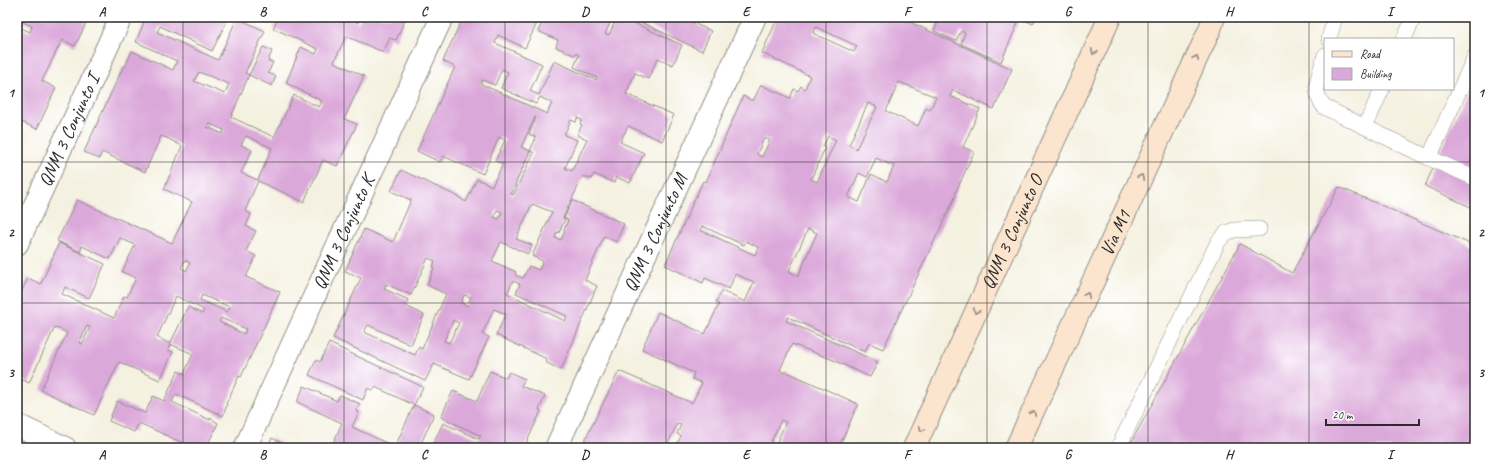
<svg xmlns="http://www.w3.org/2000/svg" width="1492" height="465" viewBox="0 0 1492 465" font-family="Caveat,sans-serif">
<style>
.building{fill:#dba8da;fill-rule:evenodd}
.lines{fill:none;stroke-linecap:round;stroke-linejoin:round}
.service-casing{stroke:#908e86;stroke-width:16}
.minor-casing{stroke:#908e86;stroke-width:24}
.secondary-casing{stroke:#908e86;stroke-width:24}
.service{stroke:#fff;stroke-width:15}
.minor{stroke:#fff;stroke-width:22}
.secondary{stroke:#fce5cf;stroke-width:22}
.oneway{stroke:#94887d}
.grid{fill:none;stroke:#2b2b2b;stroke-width:1;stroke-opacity:0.55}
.labels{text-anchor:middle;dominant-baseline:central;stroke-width:3;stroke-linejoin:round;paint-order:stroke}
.street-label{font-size:19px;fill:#2b2b2b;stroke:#fff}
.neatline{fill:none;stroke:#2b2b2b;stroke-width:1.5}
.grid-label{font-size:13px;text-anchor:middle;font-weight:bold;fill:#2b2b2b}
</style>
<rect width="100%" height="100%" fill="#fff"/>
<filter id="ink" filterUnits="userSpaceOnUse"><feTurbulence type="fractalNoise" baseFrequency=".025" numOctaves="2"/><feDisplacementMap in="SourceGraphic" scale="8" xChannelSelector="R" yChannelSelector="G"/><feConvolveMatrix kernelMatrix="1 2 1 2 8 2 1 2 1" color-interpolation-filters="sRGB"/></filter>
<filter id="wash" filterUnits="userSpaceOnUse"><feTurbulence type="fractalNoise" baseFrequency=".012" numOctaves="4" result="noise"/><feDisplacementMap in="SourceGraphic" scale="16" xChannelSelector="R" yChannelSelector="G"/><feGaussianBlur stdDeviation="0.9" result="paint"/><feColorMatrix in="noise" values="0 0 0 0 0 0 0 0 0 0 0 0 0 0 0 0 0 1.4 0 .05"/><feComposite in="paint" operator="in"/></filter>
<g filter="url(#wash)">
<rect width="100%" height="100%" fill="#f5f1e1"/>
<g id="blocks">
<path class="building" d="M17,17H89L75,46L62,40L42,81L56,88L37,129L17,120V70L21,72L23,66L17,63V26L30,32L32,26L17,19Z
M146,17H229L212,51L160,26L157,32L218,60L237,18L265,31L245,73L249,75L231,117L274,137L294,95L319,107L322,101L286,83L301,47L316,54L318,49L273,28L279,17H332L331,19L336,21L338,17H346L358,23L361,17H406L396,40L390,38L383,52L346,36L334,62L364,76L344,119L357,124L337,166L323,160L304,202L258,181L245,211L251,214L246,226L256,231L246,251L256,256L246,277L280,292L241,377L239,376L226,404L227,405L223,416L176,394L172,402L210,420V418L218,423L206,448H194L139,423L134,432L109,421L117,401L145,413L153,396L164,401L178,371L184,374L193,354L170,344L188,307L202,314L204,310L176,296L157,337L170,344L168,350L173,352L160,380L119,362L94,415L41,390L67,333L55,327L29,383L23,380L22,381L17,379V300L28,278L41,284L59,243L105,264L89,298L65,287L62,294L114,318L124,296L127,297L136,278L122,272L135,245L120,238L110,259L82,246L80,252L57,241L77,200L172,243L192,202L164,189L182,146L167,138L161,136L145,172L102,152L99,159L84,152L123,67H125L132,51L173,70L177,61L136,42ZM199,72L229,84L225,94L194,81ZM208,123L224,130L223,134L207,127ZM246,136L272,148L258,180L241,173L252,150L241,145ZM185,260L190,263L186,271L181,268ZM202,295L230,307L227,312L200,300ZM221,318L246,329L244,334L219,322ZM87,326L90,327L82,344L79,343Z
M463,17H540L525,48L498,35L495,43L542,64L530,91L539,95L554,61L596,80L597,78L574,67L579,55L576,53L574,55L556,47L558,40L538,31L545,17H613L605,34L609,35L617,17H621L682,45L673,65L658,58L648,79L635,73L626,94L674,115L662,141L628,126L620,142L644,153L630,183L616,177L614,183L594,174L591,179L583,176L563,218L565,219L559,233L557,232L555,238L561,240L565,231L564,230L568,220L564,218L572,200L624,224L616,242L604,236L585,280L597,286L561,370L545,362L547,359L496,335L506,314L494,309L482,334L489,337L469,379L434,364L425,381L333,338L361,278L345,271L364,229L393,242L411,200L391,191L401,170L461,198V199L466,202L477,179L492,186L503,164L495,161L505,140L499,137L483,174L443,156L440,162L417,151L455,67L443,61ZM502,69L508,72L501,88L536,104L540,97L552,103L547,114L481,84L482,80L495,85ZM535,117L536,118L529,134L536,137L530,151L534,153L513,195L511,194L530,151L521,147ZM577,118L582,120L580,124L582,125L577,135L587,139L572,171L565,168L577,140L564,135L571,120L576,122ZM532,204L552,212L532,256L543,261L539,270L529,266L523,278L515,275L516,272L492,261L501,242L528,254L532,245L516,239ZM497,210L502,212L499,219L494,217ZM428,258L435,261L433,268H434L427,285L446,294L422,349L419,347L415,355L364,332L368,325L411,345L424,315L406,306L409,300L384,289L386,284L411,295ZM513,281L520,284L516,293L567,316L565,321L507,293ZM464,295L471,297L467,306L461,303ZM453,320L459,323L449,343L444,341Z
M630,17H680L711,31L702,51Z
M778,17H899L1012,69L994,109L953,90L950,96L980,109L963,147L974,152L955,194L956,195L883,349L869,343L865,352L788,317L786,321L878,362L870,377L831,359L792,344L780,370L784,373L785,371L858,404L839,447L842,448H774L786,422L781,420L768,448H675L681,436L677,434L681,425L677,424L666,448H581L619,371L692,403L702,383L692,379L694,373L642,349L658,312L705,334L719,304L716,302L722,291L745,302L754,282L735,274L729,289L705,278L703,283L665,265L703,181L706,182L743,96L753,101L761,85L790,98L794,89L798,91L801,86L805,89L810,76L762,53ZM816,27L857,46L854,52L813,33ZM899,82L936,97L930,110L926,108L918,126L886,111ZM868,103L877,107L856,149L849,145ZM828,136L836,140L817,182L811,179L825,148L823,147ZM764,138L770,140L762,157L757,154ZM876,158L894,166L887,182L871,174L859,202L848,197L859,173L867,177ZM702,226L744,245L746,241L758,247L755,255L700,230ZM808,229L817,233L798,276L789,271Z
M940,17H1036L1033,24L1020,18L1001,62L961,44L965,33L961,31L956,41L934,31Z
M263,47L272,51L268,61L273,62L268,73L276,76L272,86L249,75Z
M1475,73V209L1425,186Z
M1339,187L1468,243V244L1475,248V448H1128L1240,244L1292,273Z
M329,343L423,387L414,405L375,387L373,391L368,388L363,400L309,375L316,360L320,362Z
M490,371L506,378L509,372L525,379L521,386L545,396L539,410L541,411L524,448H431L443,423L479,439L481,436L441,417L453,391L477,401Z
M304,386L337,401L340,395L360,404L356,411L359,412L352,427L395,447L414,405L434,414L419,448H331L342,423L297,402Z
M272,438L282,443L280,448H267Z"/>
</g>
</g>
<g filter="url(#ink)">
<use href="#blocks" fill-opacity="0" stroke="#908e86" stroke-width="1"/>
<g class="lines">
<g class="service-casing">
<path id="service" d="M1329,39L1335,17
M1404,39L1414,17
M1325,55C1320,75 1310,89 1324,107L1429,158L1475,178
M1365,127L1382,89
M1429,158L1475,56
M1118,448L1218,242L1226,233L1234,230L1259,229"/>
</g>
<g class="minor-casing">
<g id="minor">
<path id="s1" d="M17,244L121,17"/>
<path d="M17,425L65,448"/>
<path id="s2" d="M245,448L442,17"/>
<path id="s3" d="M556,448L755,17"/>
</g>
</g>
<g class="secondary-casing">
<g id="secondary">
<path id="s4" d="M914,448L1110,17"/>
<path id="s5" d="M1016,448L1210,29L1214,17"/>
</g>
</g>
<use href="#service" class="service"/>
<use href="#minor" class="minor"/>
<use href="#secondary" class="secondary"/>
</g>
<defs><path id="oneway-chevron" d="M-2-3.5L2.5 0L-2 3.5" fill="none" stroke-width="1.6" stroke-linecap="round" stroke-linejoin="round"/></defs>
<g class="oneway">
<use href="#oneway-chevron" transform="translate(1094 52) rotate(114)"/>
<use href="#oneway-chevron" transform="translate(1196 58) rotate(-65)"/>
<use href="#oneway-chevron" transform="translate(1141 177) rotate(-65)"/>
<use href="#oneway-chevron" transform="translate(1087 295) rotate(-65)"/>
<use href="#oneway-chevron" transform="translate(976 311) rotate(114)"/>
<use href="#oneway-chevron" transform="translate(1033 413) rotate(-65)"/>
<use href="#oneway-chevron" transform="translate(922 429) rotate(114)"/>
</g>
</g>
<path class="grid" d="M183,17V448M344,17V448M505,17V448M666,17V448M826,17V448M987,17V448M1148,17V448M1309,17V448M17,162H1475M17,303H1475"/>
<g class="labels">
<g class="street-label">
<text stroke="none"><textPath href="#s1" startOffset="125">QNM 3 Conjunto I</textPath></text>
<text stroke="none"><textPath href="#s2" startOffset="237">QNM 3 Conjunto K</textPath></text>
<text stroke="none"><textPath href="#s4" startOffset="237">QNM 3 Conjunto O</textPath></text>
<text stroke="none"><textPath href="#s3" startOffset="237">QNM 3 Conjunto M</textPath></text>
<text stroke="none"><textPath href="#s5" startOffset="237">Via M1</textPath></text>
</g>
</g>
<rect width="1492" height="465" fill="none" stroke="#fff" stroke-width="44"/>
<rect x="1324" y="38" width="130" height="52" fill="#ffffff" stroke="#aaaaaa"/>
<rect x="1332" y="51" width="20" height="6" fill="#fce5cf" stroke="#aaaaaa"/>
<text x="1360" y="58" font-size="12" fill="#2b2b2b">Road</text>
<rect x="1332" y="68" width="20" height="12" fill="#dba8da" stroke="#aaaaaa"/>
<text x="1360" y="78" font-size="12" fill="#2b2b2b">Building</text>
<path d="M1326 419v6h93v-6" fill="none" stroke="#2b2b2b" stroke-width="2"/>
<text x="1332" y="419" font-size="12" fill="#2b2b2b" stroke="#ffffff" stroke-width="3" paint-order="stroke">20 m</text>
<rect x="22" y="22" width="1448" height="421" class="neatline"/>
<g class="grid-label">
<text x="102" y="16">A</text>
<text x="263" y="16">B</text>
<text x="424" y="16">C</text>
<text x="585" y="16">D</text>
<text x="746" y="16">E</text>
<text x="907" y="16">F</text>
<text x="1068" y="16">G</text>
<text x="1229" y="16">H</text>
<text x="1390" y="16">I</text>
<text x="11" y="97">1</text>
<text x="1481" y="97">1</text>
<text x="11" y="237">2</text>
<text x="1481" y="237">2</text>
<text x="11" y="377">3</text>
<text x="1481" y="377">3</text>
<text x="102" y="459">A</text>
<text x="263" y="459">B</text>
<text x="424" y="459">C</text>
<text x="585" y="459">D</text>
<text x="746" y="459">E</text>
<text x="907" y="459">F</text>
<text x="1068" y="459">G</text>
<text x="1229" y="459">H</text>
<text x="1390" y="459">I</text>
</g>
</svg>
